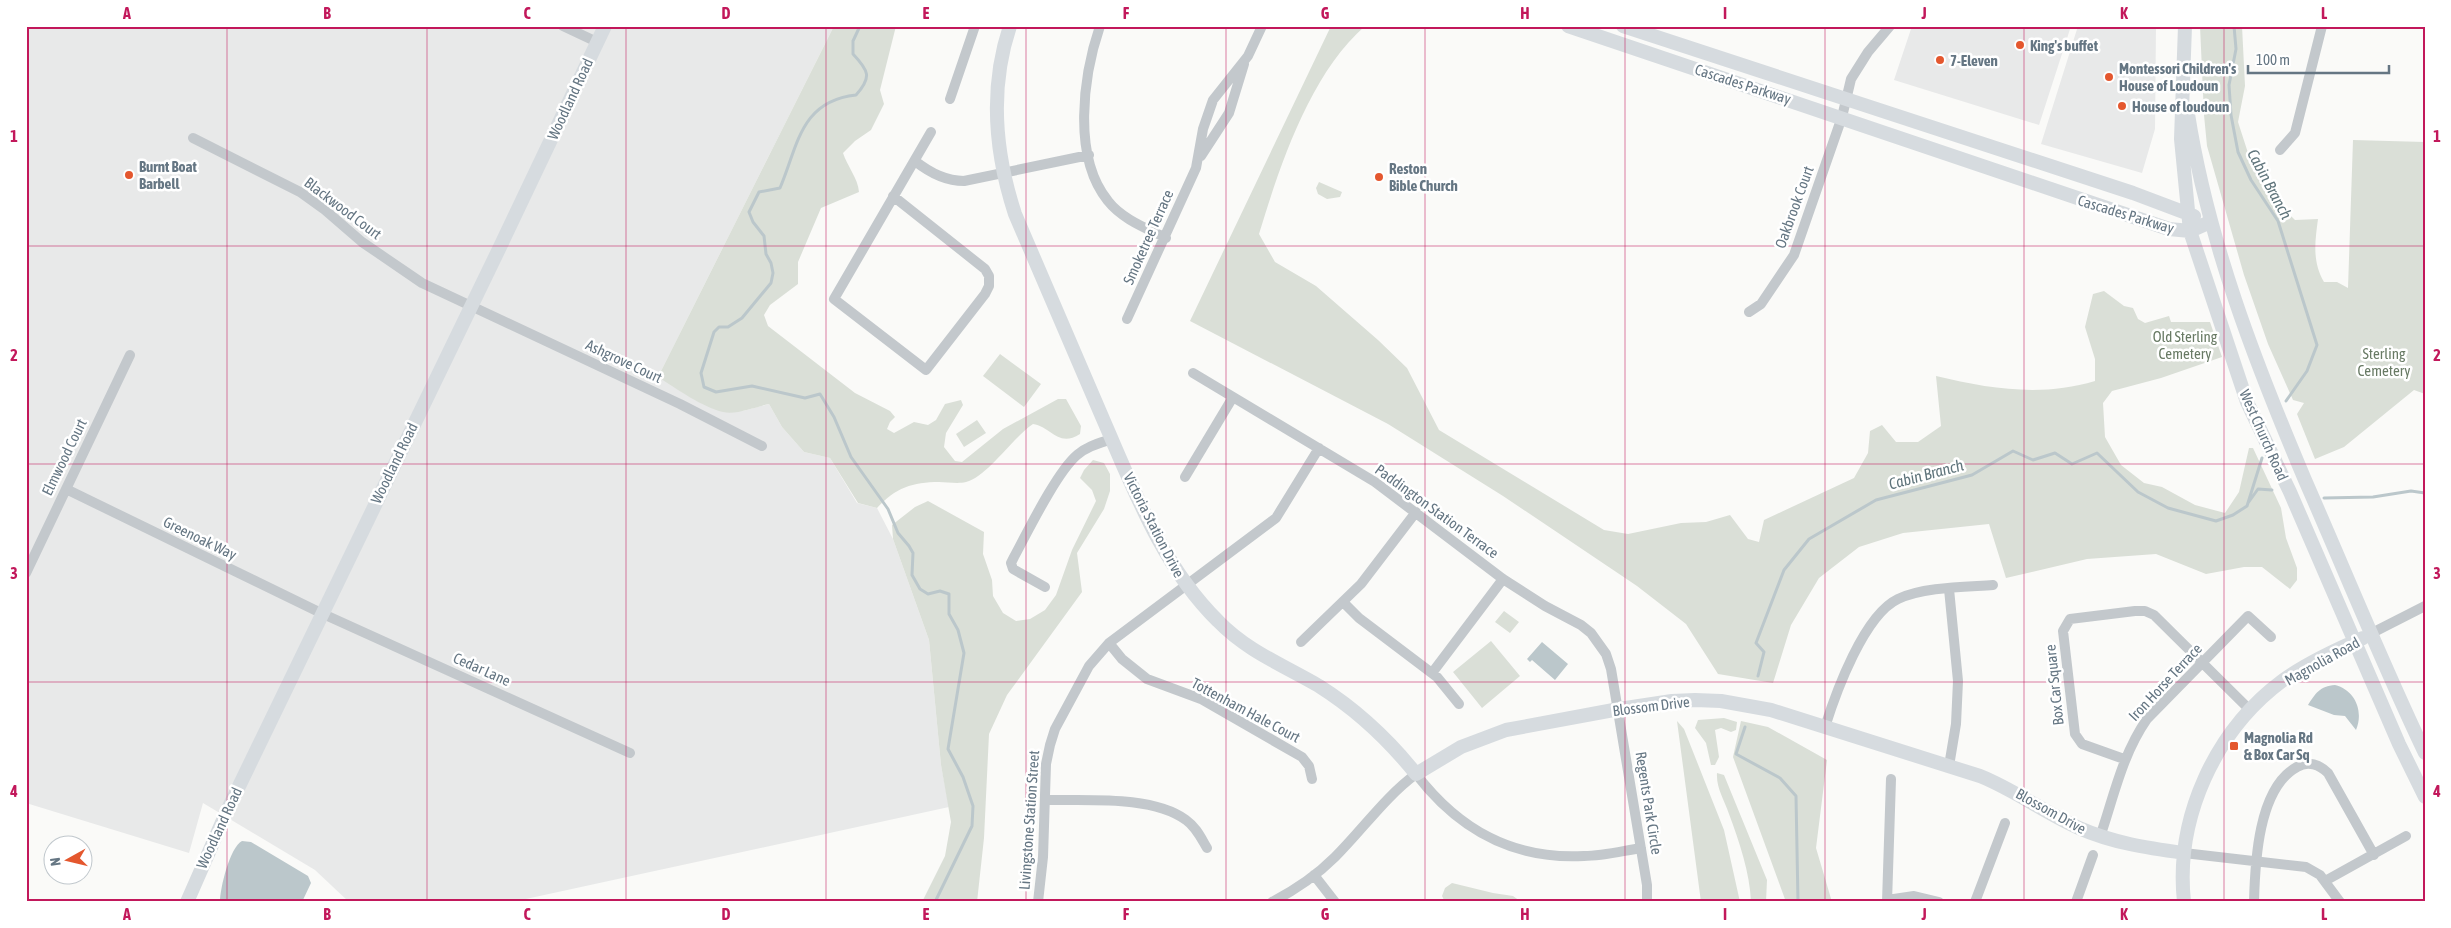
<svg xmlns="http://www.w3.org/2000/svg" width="2451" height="928" viewBox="0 0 2451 928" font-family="'Asap Condensed',sans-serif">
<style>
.built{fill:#e8e9e9}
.green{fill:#dadfd7}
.water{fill:#bbc7cb}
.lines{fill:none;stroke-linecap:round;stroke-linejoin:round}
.stream{stroke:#bbc7cb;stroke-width:3}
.street{stroke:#c3c8cc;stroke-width:10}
.secondary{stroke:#d6dbdf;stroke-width:14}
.grid{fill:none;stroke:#c2185b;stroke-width:1;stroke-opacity:0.55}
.poi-dot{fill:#e4572e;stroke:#fff;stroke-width:2}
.labels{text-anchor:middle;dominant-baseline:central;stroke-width:5;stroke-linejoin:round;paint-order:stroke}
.poi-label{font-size:15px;font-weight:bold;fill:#657683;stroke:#fff;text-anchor:start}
.street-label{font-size:15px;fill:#657683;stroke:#fff}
.park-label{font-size:15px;fill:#687a64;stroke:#fff}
.water-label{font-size:16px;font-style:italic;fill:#60757c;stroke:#fff}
.neatline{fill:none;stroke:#c2185b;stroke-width:2}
.grid-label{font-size:16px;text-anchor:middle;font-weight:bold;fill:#c2185b}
</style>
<rect width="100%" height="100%" fill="#fafaf8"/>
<path class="built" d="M26,26H834L658,377L743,411L769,404L782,427L804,452L830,458L857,503L877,508L893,539L929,640L941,765L949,807L512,902H349L315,870L203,803L189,853L26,803Z
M1912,26H2071L2039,125L1894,80Z
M2078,26H2156L2155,129L2142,173L2041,144Z"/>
<path class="green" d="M834,26H896L880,90L884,104L871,130L855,141L843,153C847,166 858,178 859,192L821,208L798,262V284L770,305L764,315L768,326L855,393L890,411L895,417L890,422L887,429L894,433L914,422L928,425L936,420L945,404L961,400L963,405L946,433L944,447L955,461L962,462L1003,429L1058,399H1066L1081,426L1080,434C1058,448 1052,427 1033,424C1011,439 988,476 966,482C958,484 947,482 939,482C913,482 895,488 877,508L858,503L830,458L804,452L782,427L769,404C755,407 737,415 723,412C702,407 677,389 658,377Z
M1331,26H1365C1310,74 1280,165 1259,234L1275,262L1316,286L1378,340L1407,368L1439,430L1604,530L1628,534L1681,523L1706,522L1730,515L1748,539L1759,542L1764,520L1854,478L1868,453L1870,431L1882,425L1896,442H1918L1941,426L1936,376C1990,389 2042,397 2095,381V359L2085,327L2093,294L2104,291L2124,306L2133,308L2138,319L2145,323L2169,316L2171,322H2210L2222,357L2161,378L2112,391L2103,403L2105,437L2121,465L2144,483L2162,487L2195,505L2225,513L2239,492L2249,448H2253L2281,508L2286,538L2297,568V580L2290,589L2262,567H2244L2206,574L2156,554L2087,559L2006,578L1989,524L1903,533L1859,547L1819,578L1791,625L1773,683L1718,674L1686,624L1637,586L1503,496L1388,424L1190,321Z
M2200,26H2242L2245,86L2238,122L2249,156L2260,177L2275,200L2295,220L2318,219C2315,242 2312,261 2324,282H2337L2348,288L2353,140L2425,142V394L2414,390L2344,447L2315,459L2297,414L2304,403L2293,400L2268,344L2244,275L2207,146L2204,115Z
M1319,182L1342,192L1340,197L1327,199L1318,194L1316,188Z
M1000,354L1041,384L1024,407L983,376Z
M977,420L986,433L964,447L956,434Z
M1093,460L1104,463L1110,474V491L1104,509L1077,553L1082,592L1007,695L989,734L984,838L977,902H922L945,856L951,822L941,765L929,640L893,539L892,525L915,507L928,501L984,532L983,554L992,580L993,596L1003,613L1016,621L1030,619L1045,610L1056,595L1072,550L1096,501L1092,490L1080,478L1084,470Z
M1504,611L1519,622L1510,633L1495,622Z
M1491,641L1520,676L1482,708L1453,672Z
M1724,718L1737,722L1736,730L1731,732L1721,728L1715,730L1719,757L1715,765H1711L1706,743L1695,728L1698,720Z
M1677,721L1684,729L1724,830L1740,902H1701Z
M1741,721L1768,727L1827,760L1816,848L1832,902H1786L1733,757Z
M1717,773L1724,775L1767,880L1766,902H1751C1750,873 1739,841 1729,814C1724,799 1716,788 1717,773Z
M1452,883L1493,893L1513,896L1520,901L1445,902L1442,896L1445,888Z"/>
<path class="water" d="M1542,642L1568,664L1555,680L1532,660L1530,662L1527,659Z
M2335,685C2355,690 2364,711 2356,730L2345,716L2334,715L2308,705C2315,694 2320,686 2335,685Z
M242,841L251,842L308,876L311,883L302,902H220C220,888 230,847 242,841Z"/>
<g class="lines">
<path class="stream" d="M860,26L853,41V54C869,71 872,77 856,95C800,101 798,146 780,188L759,192L749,212L753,222L764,236L766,254L771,263L773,273L771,283L742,318L728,327H719L714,332L701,373L704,387L716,392L752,386L805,398L820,394L834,417L851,457L888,509L898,533L909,546L913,553L912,575L920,589L928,594L940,591L949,594V614L958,630L964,653L948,749L963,777L973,806L972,826L935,902
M2234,26L2236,49L2229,85L2231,115L2238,152L2251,180L2278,221L2317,345L2307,371L2286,401
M2324,498L2373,497L2411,491L2425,493
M2248,503L2258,489L2272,490
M1758,676L1764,652L1756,643L1784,570L1809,539L1876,500L1972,475L2013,451L2033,460L2055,453L2072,464L2097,453L2138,492L2168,508L2216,521L2233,515L2247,506L2262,458
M1745,727L1736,754L1780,778L1796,796L1798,902"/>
<path class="street" d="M563,26L597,42
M1100,26C1083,76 1072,157 1108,201C1122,219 1146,228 1166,238
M950,99L975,26
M193,138L300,192L325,210L362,242L422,283L680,404L762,446
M2280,150L2295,133L2322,26
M1201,156L1229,113L1244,64
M915,161C930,173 945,181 964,181L1089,155
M893,196L985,269L989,276V286L985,294L926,370L834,299L931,132
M1749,312L1761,304L1794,255L1842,117L1851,79L1868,52L1890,26
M1127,319L1196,168L1203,129L1213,100L1248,56L1262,26
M1193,373L1375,482L1503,579L1545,606L1581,625L1591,633L1606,654L1611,669L1647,885V902
M1185,477L1233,397
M66,489L321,613L630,753
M26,573L130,355
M1045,587L1013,569L1011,563L1014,557C1028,531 1057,472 1077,455C1087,446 1100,443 1112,439
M1343,602L1359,618L1437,677L1459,704
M2370,634L2425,606
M1301,642L1361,584L1416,512
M1109,643L1122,659L1147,679L1201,699L1302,757L1309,766L1312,779
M1432,673L1503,579
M1825,727C1836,692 1864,615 1898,599C1923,587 1965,587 1993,585
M2124,759L2082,744L2075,734L2063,631L2070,619L2135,611H2145L2154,615L2250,710
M1949,766L1956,724L1958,681L1949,589
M1045,800C1086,801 1152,795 1186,820C1196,827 1201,838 1207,848
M2100,837C2114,796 2122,755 2147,719L2248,616L2271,637
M2184,853L2306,867L2320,875L2340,902
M1314,875L1335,902
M2325,881L2406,836
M1887,900L1914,896L1939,902
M1038,902L1043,857L1046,764L1050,745L1055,729L1089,666L1109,643L1276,518L1319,448
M1272,902C1295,890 1317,875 1335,857C1363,829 1385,797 1416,774C1459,830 1513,860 1584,856C1603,856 1622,851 1641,848
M1887,902L1891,779
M1975,902L2005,823
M2076,902L2093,855
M2254,902C2255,863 2258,788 2297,767C2308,760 2320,765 2328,773L2374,855"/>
<path class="secondary" d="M1010,26C989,89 995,153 1015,214C1045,283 1074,351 1103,419C1134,490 1162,566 1218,621C1247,651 1283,665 1319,686C1357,710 1388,739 1416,774L1461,747L1506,730L1619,709L1672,701L1695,700L1721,701L1771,710L1980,776C2015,790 2045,813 2079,828C2113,843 2148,848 2184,853
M1568,26L2169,229L2190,231L2210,222
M1623,26L2133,193L2194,216
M2185,26L2181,139L2190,231L2247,402L2290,492L2399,744L2425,797
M2188,114C2208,241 2255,362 2305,480C2345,571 2382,663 2425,753
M187,902L227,811L499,249L605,26
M2184,902C2175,818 2215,731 2282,681C2307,663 2335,650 2363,638"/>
</g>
<path class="grid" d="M227,26V902M427,26V902M626,26V902M826,26V902M1026,26V902M1226,26V902M1425,26V902M1625,26V902M1825,26V902M2024,26V902M2224,26V902M26,246H2425M26,464H2425M26,682H2425"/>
<g class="poi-dot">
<circle cx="2020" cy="45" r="5"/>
<circle cx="1940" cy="60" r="5"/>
<circle cx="2109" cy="77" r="5"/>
<circle cx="2122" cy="106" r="5"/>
<circle cx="129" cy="175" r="5"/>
<circle cx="1379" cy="177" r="5"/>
<rect x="2229" y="741" width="10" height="10" rx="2.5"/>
</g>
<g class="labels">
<g class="poi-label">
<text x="2030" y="45">King's buffet</text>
<text x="1950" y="60">7-Eleven</text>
<text x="2119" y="68">Montessori Children's<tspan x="2119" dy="17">House of Loudoun</tspan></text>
<text x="2132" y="106">House of loudoun</text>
<text x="139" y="166">Burnt Boat<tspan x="139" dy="17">Barbell</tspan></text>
<text x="1389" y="168">Reston<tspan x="1389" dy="17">Bible Church</tspan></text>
<text x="2244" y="737">Magnolia Rd<tspan x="2244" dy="17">&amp; Box Car Sq</tspan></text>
</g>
<g class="street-label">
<text transform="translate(1743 84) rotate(18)">Cascades Parkway</text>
<text transform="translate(570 99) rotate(-65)">Woodland Road</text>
<text transform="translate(1794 207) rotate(-70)">Oakbrook Court</text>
<text transform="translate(343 208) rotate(37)">Blackwood Court</text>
<text transform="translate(2126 214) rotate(17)">Cascades Parkway</text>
<text transform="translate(1148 237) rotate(-66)">Smoketree Terrace</text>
<text transform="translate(624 361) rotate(25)">Ashgrove Court</text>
<text transform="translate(2264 435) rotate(66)">West Church Road</text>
<text transform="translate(64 457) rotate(-64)">Elmwood Court</text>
<text transform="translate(394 463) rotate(-64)">Woodland Road</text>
<text transform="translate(1437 511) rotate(36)">Paddington Station Terrace</text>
<text transform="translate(1154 525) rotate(63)">Victoria Station Drive</text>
<text transform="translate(200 538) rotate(26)">Greenoak Way</text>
<text transform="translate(2322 661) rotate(-29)">Magnolia Road</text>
<text transform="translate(482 669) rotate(24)">Cedar Lane</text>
<text transform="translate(2165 682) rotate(-47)">Iron Horse Terrace</text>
<text transform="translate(2054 685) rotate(-96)">Box Car Square</text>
<text transform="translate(1651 706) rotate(-7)">Blossom Drive</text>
<text transform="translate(1246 710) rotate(28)">Tottenham Hale Court</text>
<text transform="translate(1649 803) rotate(81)">Regents Park Circle</text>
<text transform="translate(2051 811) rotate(29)">Blossom Drive</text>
<text transform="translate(1029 820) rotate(-86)">Livingstone Station Street</text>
<text transform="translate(219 828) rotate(-65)">Woodland Road</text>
</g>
<g class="park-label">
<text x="2185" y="336">Old Sterling<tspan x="2185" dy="17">Cemetery</tspan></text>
<text x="2384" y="353">Sterling<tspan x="2384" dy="17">Cemetery</tspan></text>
</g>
<g class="water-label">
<text transform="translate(2270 184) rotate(62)">Cabin Branch</text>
<text transform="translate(1926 474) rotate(-15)">Cabin Branch</text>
</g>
</g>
<rect width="2451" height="928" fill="none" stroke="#ffffff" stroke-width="55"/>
<g transform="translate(68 860) rotate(262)"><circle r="24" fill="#ffffff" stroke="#c1c8cd"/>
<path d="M0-4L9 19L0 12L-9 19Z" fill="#e4572e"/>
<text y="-8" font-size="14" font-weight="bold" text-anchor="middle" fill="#657683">N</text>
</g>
<path d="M2248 65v8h141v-8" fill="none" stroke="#657683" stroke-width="2.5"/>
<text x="2256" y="65" font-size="15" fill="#657683" stroke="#ffffff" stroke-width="4" paint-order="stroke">100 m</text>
<rect x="28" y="28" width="2396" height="872" class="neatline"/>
<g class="grid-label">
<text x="127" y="19">A</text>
<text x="327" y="19">B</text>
<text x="527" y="19">C</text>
<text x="726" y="19">D</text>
<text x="926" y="19">E</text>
<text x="1126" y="19">F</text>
<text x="1325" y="19">G</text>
<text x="1525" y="19">H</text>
<text x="1725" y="19">I</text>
<text x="1924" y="19">J</text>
<text x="2124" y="19">K</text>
<text x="2324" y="19">L</text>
<text x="14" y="142">1</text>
<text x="2437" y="142">1</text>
<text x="14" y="361">2</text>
<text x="2437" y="361">2</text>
<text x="14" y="579">3</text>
<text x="2437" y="579">3</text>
<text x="14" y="797">4</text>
<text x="2437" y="797">4</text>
<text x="127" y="920">A</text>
<text x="327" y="920">B</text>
<text x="527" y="920">C</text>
<text x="726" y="920">D</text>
<text x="926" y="920">E</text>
<text x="1126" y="920">F</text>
<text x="1325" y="920">G</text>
<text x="1525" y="920">H</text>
<text x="1725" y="920">I</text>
<text x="1924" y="920">J</text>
<text x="2124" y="920">K</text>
<text x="2324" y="920">L</text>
</g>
</svg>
